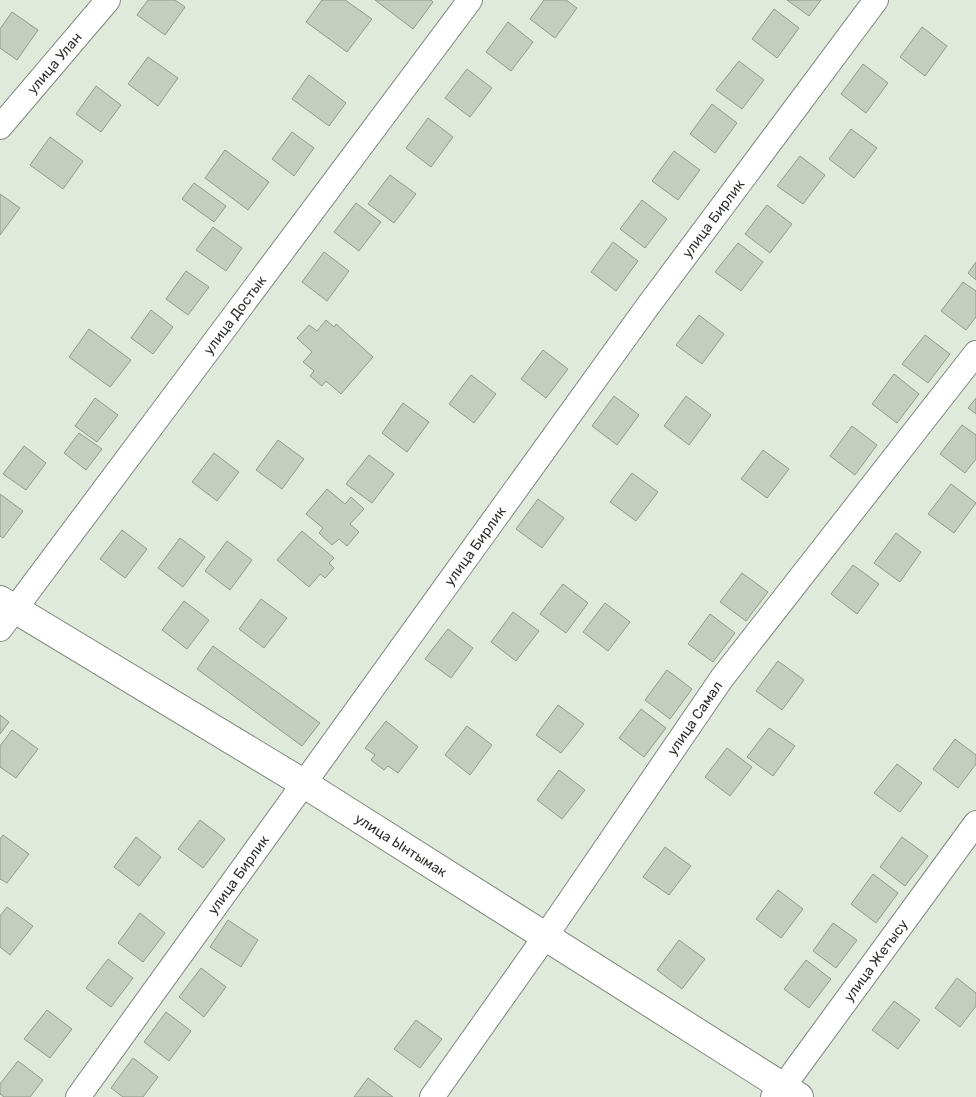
<svg xmlns="http://www.w3.org/2000/svg" width="976" height="1097" viewBox="0 0 976 1097" font-family="Rubik,sans-serif">
<style>
.building{fill:#c3cec0;stroke:#909a8d}
.lines{fill:none;stroke-linecap:round;stroke-linejoin:round}
.street-casing{stroke:#7e887b;stroke-width:26}
.secondary-casing{stroke:#7e887b;stroke-width:30}
.street{stroke:#fff;stroke-width:24}
.secondary{stroke:#fff;stroke-width:28}
.labels{text-anchor:middle;dominant-baseline:central;stroke-width:5;stroke-linejoin:round;paint-order:stroke}
.street-label{font-size:14px;fill:#2e322d;stroke:#e0eadc}
</style>
<rect width="100%" height="100%" fill="#e0eadc"/>
<path class="building" d="M148,0H175L185,7L165,35L137,15Z
M322,0H345L372,19L347,52L306,22Z
M375,0H431L433,2L413,29Z
M544,0H566L577,8L555,38L530,19Z
M787,0H821L809,16Z
M774,9L799,28L777,58L752,39Z
M12,12L38,30L17,60L0,48V29Z
M508,22L533,42L511,71L486,52Z
M922,27L947,46L925,76L900,57Z
M148,57L178,78L158,106L128,84Z
M739,61L764,80L742,109L716,90Z
M863,64L888,83L866,113L841,94Z
M467,69L492,88L470,117L445,98Z
M309,75L346,103L329,126L292,99Z
M96,86L121,105L101,132L76,114Z
M712,104L737,123L715,153L690,134Z
M428,118L453,137L431,167L406,148Z
M851,129L877,148L854,178L829,159Z
M292,132L314,148L294,176L272,159Z
M50,137L83,161L63,189L30,165Z
M225,150L269,182L248,210L205,178Z
M674,151L700,170L678,200L652,181Z
M800,156L825,175L803,204L777,186Z
M390,175L416,194L394,223L368,204Z
M194,183L226,206L214,222L182,199Z
M0,194L20,208L0,235Z
M642,200L667,219L645,248L620,229Z
M356,203L381,222L359,251L334,232Z
M767,205L792,224L770,253L745,234Z
M213,227L242,248L226,271L196,250Z
M613,242L638,261L616,291L591,272Z
M738,243L763,262L741,291L715,272Z
M324,252L349,271L327,301L302,282Z
M976,262V280L968,273Z
M186,271L209,287L188,315L166,299Z
M963,282L976,291V317L966,330L941,311Z
M151,310L173,327L153,354L131,338Z
M699,315L724,334L702,364L676,345Z
M326,320L334,327L336,324L373,357L341,394L326,381L322,386L310,376L314,371L303,362L312,352L297,338L309,325L317,331Z
M89,329L131,360L110,387L69,357Z
M925,335L950,354L928,383L902,364Z
M543,350L568,369L546,398L521,379Z
M894,374L919,394L897,423L872,404Z
M471,375L496,394L474,423L449,404Z
M614,396L639,415L617,445L592,426Z
M686,396L711,415L689,445L664,426Z
M95,398L118,415L97,442L75,426Z
M976,398V414L968,408Z
M403,403L429,422L407,452L382,433Z
M962,425L976,435V459L965,473L940,454Z
M852,426L877,445L855,475L830,456Z
M79,433L102,449L86,470L64,453Z
M278,440L304,459L282,489L256,470Z
M24,446L46,463L26,490L3,474Z
M763,450L789,469L767,498L741,479Z
M214,453L239,472L217,501L192,482Z
M369,455L394,474L372,503L346,484Z
M632,473L658,492L636,521L610,502Z
M951,484L976,503L954,533L928,514Z
M327,489L345,504L351,497L364,509L350,524L359,532L347,546L339,539L332,545L319,533L323,528L306,514Z
M0,494L23,511L3,538L0,536Z
M538,499L564,518L542,548L516,529Z
M122,530L147,549L125,578L100,559Z
M302,531L334,558L329,563L334,568L325,578L320,574L309,587L277,560Z
M896,533L921,552L900,582L874,563Z
M180,538L205,557L183,587L158,568Z
M227,541L252,560L230,590L205,571Z
M853,565L879,584L857,614L831,594Z
M742,573L768,592L746,621L720,602Z
M563,584L588,603L566,633L540,614Z
M261,599L287,618L264,648L239,629Z
M184,601L209,620L187,649L162,630Z
M605,603L630,622L608,651L583,632Z
M513,612L539,631L516,661L491,642Z
M710,614L735,633L713,662L688,644Z
M448,629L473,648L451,678L425,659Z
M213,646L320,723L302,746L197,669Z
M778,661L804,680L782,710L756,691Z
M667,670L692,689L670,719L645,700Z
M558,705L584,724L561,753L536,735Z
M641,709L666,728L644,757L619,738Z
M0,715L9,722L0,734Z
M386,721L418,747L398,773L388,766L384,770L371,760L375,755L365,748Z
M467,726L492,745L470,775L445,755Z
M769,728L795,746L773,776L747,757Z
M12,730L38,749L16,778L0,767V746Z
M955,739L976,755V764L958,788L933,769Z
M727,748L752,767L730,796L705,777Z
M897,764L922,783L900,812L874,793Z
M559,770L585,790L562,819L537,800Z
M200,820L225,839L203,868L178,849Z
M3,835L29,854L7,883L0,879V839Z
M136,837L161,857L139,886L114,867Z
M902,837L928,856L905,886L880,867Z
M665,847L691,866L669,895L643,877Z
M873,874L898,893L876,923L851,904Z
M778,890L803,909L781,938L756,919Z
M7,907L33,926L10,955L0,947V916Z
M140,913L165,933L143,962L118,943Z
M228,920L258,940L241,967L210,947Z
M833,923L857,940L836,968L813,951Z
M679,940L705,959L682,989L657,970Z
M108,959L133,978L111,1007L86,988Z
M806,960L831,979L809,1008L784,989Z
M201,968L226,987L204,1017L179,997Z
M957,978L976,993V1006L960,1027L935,1008Z
M894,1001L920,1020L898,1049L872,1030Z
M47,1010L72,1029L50,1058L24,1039Z
M166,1012L191,1031L169,1061L144,1042Z
M416,1020L442,1039L420,1068L394,1049Z
M133,1058L158,1077L143,1097H123L111,1088Z
M18,1061L43,1080L30,1097H4L0,1094V1084Z
M368,1078L393,1097H354Z"/>
<g class="lines">
<g class="street-casing">
<g id="street">
<path id="s1" d="M0,127L108,0"/>
<path id="s2" d="M0,629L470,0"/>
<path id="s3" d="M78,1097L645,310L876,0"/>
<path id="s4" d="M432,1097L545,937L722,678L976,353"/>
<path id="s5" d="M773,1097L783,1087L976,823"/>
</g>
</g>
<g class="secondary-casing">
<g id="secondary">
<path id="s6" d="M0,600L303,783L799,1097"/>
</g>
</g>
<use href="#street" class="street"/>
<use href="#secondary" class="secondary"/>
</g>
<g class="labels">
<g class="street-label">
<text stroke="none"><textPath href="#s1" startOffset="84">улица Улан</textPath></text>
<text stroke="none"><textPath href="#s3" startOffset="1084">улица Бирлик</textPath></text>
<text stroke="none"><textPath href="#s2" startOffset="392">улица Достык</textPath></text>
<text stroke="none"><textPath href="#s3" startOffset="679">улица Бирлик</textPath></text>
<text stroke="none"><textPath href="#s4" startOffset="461">улица Самал</textPath></text>
<text stroke="none"><textPath href="#s6" startOffset="470">улица Ынтымак</textPath></text>
<text stroke="none"><textPath href="#s3" startOffset="274">улица Бирлик</textPath></text>
<text stroke="none"><textPath href="#s5" startOffset="171">улица Жетысу</textPath></text>
</g>
</g>
</svg>
